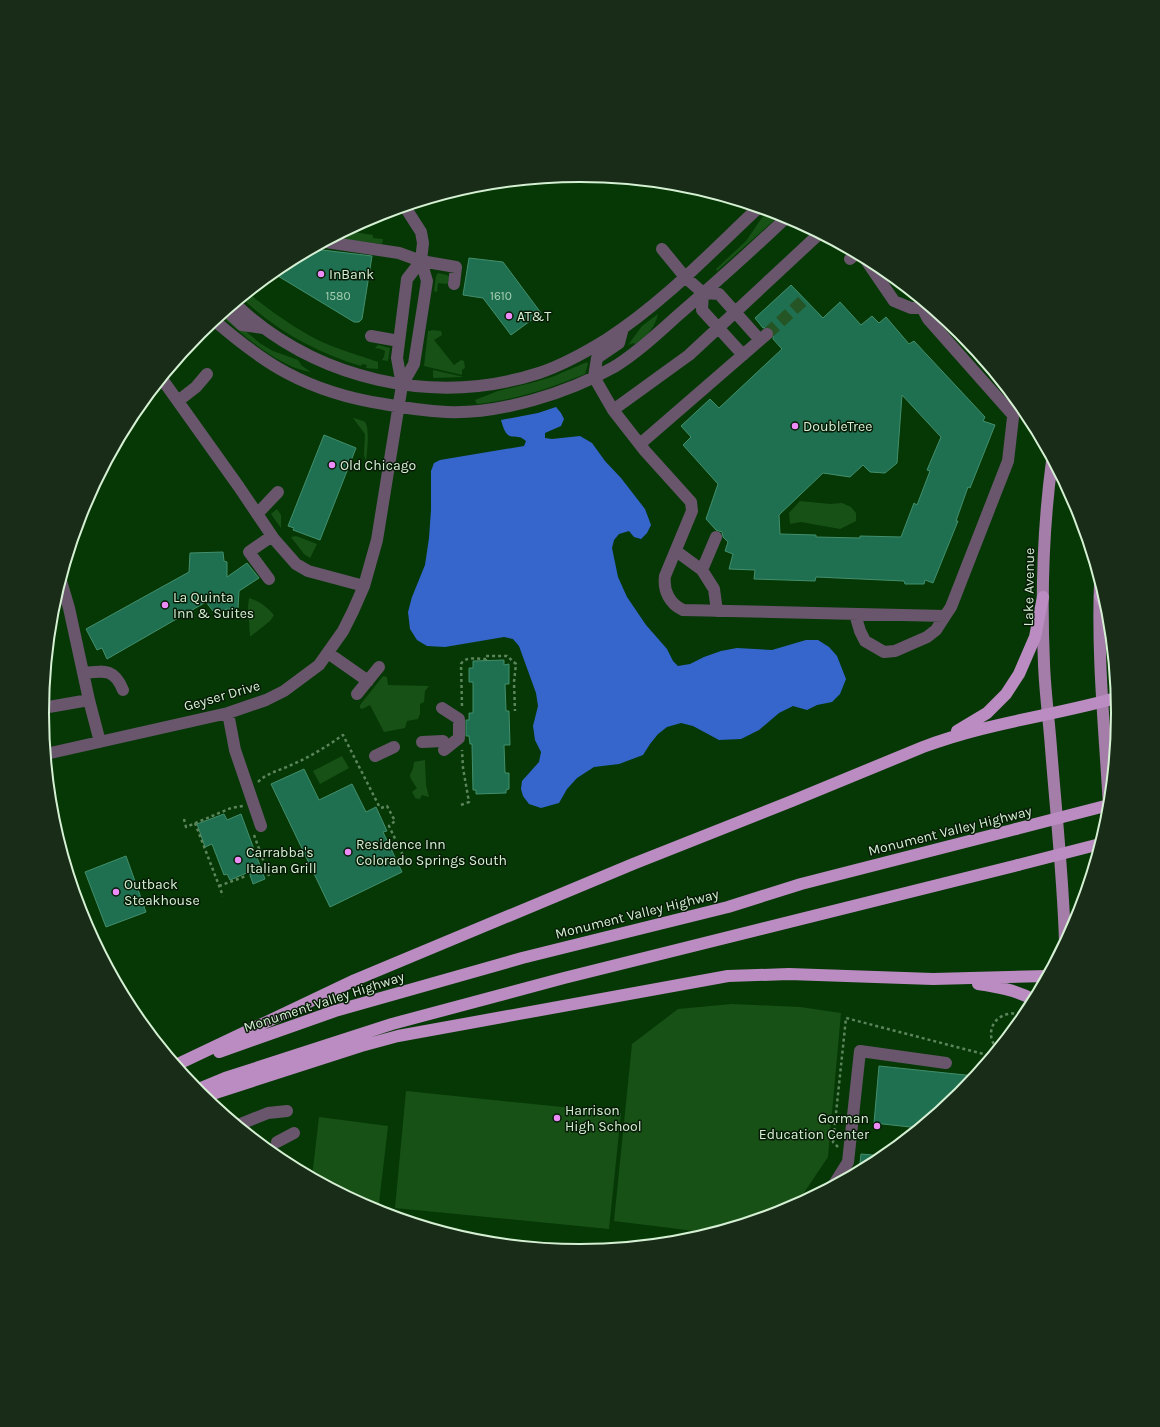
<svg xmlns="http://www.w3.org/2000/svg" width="1160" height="1427" viewBox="0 0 1160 1427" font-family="Karla,sans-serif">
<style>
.green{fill:#175116}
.water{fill:#3666cc}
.building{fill:#1f7050;stroke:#428f6d;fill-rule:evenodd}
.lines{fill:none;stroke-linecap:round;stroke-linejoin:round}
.minor-tunnel{stroke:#255425;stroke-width:12;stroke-dasharray:12 6;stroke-linecap:butt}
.path{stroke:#5d855c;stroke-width:2.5;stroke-dasharray:3 3;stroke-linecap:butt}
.minor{stroke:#69566c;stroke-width:12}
.major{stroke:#a47da9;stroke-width:12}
.highway{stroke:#bb8cc1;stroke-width:12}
.highway-bridge{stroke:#bb8cc1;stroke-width:12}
.poi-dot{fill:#ed8cf9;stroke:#071b07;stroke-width:1.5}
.labels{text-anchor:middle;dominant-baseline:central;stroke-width:3;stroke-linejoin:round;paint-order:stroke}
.number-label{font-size:12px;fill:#a8d0b3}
.poi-label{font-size:14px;fill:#d6f0d4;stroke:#071b07;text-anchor:start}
.street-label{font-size:14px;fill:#d6f0d4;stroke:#071b07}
.rim{fill:none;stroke:#d6f0d4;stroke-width:2}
</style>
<rect width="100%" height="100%" fill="#063806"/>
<path class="green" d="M769,211L780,215L717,271L716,269L746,241L761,219Z
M346,231L373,235V238L383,239L382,244L335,238Z
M438,273L447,275L449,277L448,283L446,284L438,283L437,292L434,291L436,276Z
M248,293C271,311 294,328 320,341C339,350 359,355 378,362V369L366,368L367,365L362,364L361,366C318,353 275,330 242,298Z
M224,313L261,344L273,351L298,360L302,366L311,372C278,367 245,336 221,316Z
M658,314C655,328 647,336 635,344L633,343L628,345L642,326Z
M431,330L441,331L442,335L434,340L454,365L461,360L464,361L465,368L462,370V375L424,366L428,331H431Z
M378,345L390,348L388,361L382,360L384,357L385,351L381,349L375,348Z
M587,362L588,364L585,374C551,388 515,400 477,404L475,400L498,391L531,383L552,377Z
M433,370L464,377L434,378L433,377Z
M353,418C357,419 362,420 365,422C370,428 367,453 366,461L364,455L365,434Z
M800,501L830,504L842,503L851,507L856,513V521L840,529L801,522L790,524L789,513Z
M277,509L281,515V528L271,514Z
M296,536L317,544L310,558L304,554L291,537Z
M249,598C259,601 267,607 274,615L270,621L251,636H250L248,607Z
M383,676L387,677L388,685L429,686L425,691L424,702L420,704V714L418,719L407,721L405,728L384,732L370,705L362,709L360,708V705Z
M342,756L349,768L320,784L313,771Z
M425,760L426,785L429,797L422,795L419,800L418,798L416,799L412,792L417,788C404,770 413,778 414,762Z
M732,1004L800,1007L841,1013L828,1157L795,1206L786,1211L711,1233L614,1221L632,1044L678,1009Z
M406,1091L621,1113L609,1229L395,1208Z
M319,1117L388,1126L378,1212L312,1177Z"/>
<path class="water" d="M556,407L561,413L564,419L561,426L545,433V438L552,439L580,436L592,443L605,461L621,478L645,509L651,525L647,533L641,539L634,537L629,531L619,534L614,540L612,548L618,577L627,597L646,625L667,649L673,661L678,666L690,664L704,657L721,651L737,648L772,650L806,640H818L829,647L837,656L846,679L840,694L832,702L817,705L807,710L793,706L779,713L759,730L741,739L719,740L693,726L681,723L667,727L658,734L650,744L643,755L619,764L594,767L577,778L567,789L559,803L541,808L529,804L523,796L521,789L522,781L539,762L541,752L535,740L533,726L538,706L536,693L519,646L513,639L504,637L445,647L427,646L417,640L410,629L408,612L412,597L425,565L429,538L431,510V471L434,463L440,460L524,446L526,441C515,430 508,447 501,420L538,413Z"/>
<path class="building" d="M314,249L372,256L362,319L359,322H354L273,273L281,266Z
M469,258L503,262L541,313L511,335L483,298L463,295Z
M791,285L823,318L840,302L861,325L872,316L879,323L886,317L909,344L914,341L985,417L983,421L995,425L970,488L968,487L956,521H958L933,583L925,580L924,584H905L904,581L816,577L815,581L754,579L755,570L729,569L733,554L725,551L728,542L723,537L722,532L716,530L706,519L718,484L683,445L691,437L681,426L710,399L719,408L782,349L773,339L774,333L772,329L769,327L763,328L755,318ZM902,395L941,437L927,470L930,471L917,505L914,503L901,537L860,536V538L816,537V535L780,534L779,515L823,473L850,477L863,465L870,472L885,473L897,463Z
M324,435L356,448L320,540L293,530L294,528L288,526Z
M223,552L224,561L227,562V577L247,563L259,578L239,591L238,608L213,611L206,602L107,659L102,648L97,650L86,629L189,572L190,553Z
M504,660V665L509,664V684H505L506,711H509L510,745H504L505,773H509V789L506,790V793L476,794V790H473L472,744H470L469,736H466V720H469V713H473V682H469V668H473V661Z
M304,769L319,800L352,784L366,812L376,807L387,831L383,832L402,872L330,907L271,784Z
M224,814L227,820L241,814L265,879L253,884L249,872L230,880L227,874L224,875L212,844L205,847L197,824Z
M126,856L146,912L106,927L85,872Z
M879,1066L975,1076L960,1094L919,1128L874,1123Z
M861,1154L884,1156L879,1161L859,1172Z"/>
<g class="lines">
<path class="minor-tunnel" d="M767,334L806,298"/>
<path class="path" d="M462,706L461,664C465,656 478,659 486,659V656H507L516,664L514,682L515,711
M258,782C267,773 278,771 289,766C308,758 326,747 343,735L379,806L381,808L387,806L395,821L389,826L407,864
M461,805L469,802L463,768L462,750
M184,819L186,827L231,808L243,806
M195,823L223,896
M254,835L269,876
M219,886L246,876
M997,1049C994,1045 991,1040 991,1034C991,1017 1010,1009 1024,1016
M838,1147L833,1142L846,1018L991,1056"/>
<path class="minor" d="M326,242L399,253L421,261L456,267L454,284
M662,249L685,277L703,293L719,294L760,340
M850,259L856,254
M866,260L894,301L911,308H922L927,306
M703,293L702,310L743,355
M235,304C316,380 433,407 539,373C563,365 586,352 607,339C663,303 710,253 758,208
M922,308L928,319L1013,415
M227,311L242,325L263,328
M215,321C237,340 261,359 287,373C317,389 351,399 384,404C405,408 426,411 447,412C501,414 568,393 614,367C637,353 657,334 676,317C714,284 751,251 787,217
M623,328L619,343L597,358L594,377L613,410L645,451L691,502L692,511L665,576C663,591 670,604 683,610L945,616L951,607L1008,461L1015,400
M371,336L399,341
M162,379L239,487L274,539L296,564L308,571L364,586
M402,385L414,364L427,281L421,261L423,243L421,232L405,207
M178,401L196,387L207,374
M613,410L689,355L819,234
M640,444L767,334
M257,514L278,492
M676,551L702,570L714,589L717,611
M702,570L716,537
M269,579L249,552L272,536
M61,581L69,608L89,700L100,742
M855,614L860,631L865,641L884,652L895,651L927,637L936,630L945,616
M328,653L368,681
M83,673C104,671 114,668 123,690
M357,694L379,667
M43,708L89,700
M442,708L459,719V738L444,750
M228,713L235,750L261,826
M422,742L443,741
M46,754L228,713L266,700L284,691L319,665L343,631L353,611L364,586L377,540L402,385L397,358L407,279L421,261
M375,756L394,747
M238,1125L268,1113L287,1111
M277,1142L294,1133
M833,1186L848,1162L860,1051L946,1063"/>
<path class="major" d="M1052,461C1043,528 1041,596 1044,664C1045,692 1049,720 1051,748C1056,812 1063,877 1065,941
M1100,583C1097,658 1105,733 1109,807"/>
<path class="highway" d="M1100,596L1108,610
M957,731L987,713L1006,694L1019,674L1035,637L1043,597
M978,984C998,987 1016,990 1034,1000
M219,1052L335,1011L522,958L728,907L801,884L1016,829
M176,1065L355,980L633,864L792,801L923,747C986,723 1052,716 1116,698
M196,1090L225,1078L392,1024L564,978L1018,865
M203,1097L361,1046L398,1036L728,976L789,974L933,979L1047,976"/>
<path class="highway-bridge" d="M1016,829L1109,805
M1018,865L1100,844"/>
</g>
<g class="poi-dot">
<circle cx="321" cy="274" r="4"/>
<circle cx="509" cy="316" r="4"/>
<circle cx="795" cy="426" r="4"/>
<circle cx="332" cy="465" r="4"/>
<circle cx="165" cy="605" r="4"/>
<circle cx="348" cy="852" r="4"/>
<circle cx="238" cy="860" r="4"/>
<circle cx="116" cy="892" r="4"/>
<circle cx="557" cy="1118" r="4"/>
<circle cx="877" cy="1126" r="4"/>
</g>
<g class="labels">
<g class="number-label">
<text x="338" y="296">1580</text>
<text x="501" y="296">1610</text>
</g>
<g class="poi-label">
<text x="329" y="274">InBank</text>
<text x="517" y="316">AT&amp;T</text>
<text x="803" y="426">DoubleTree</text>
<text x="340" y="465">Old Chicago</text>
<text x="173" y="597">La Quinta<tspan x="173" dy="16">Inn &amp; Suites</tspan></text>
<text x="356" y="844">Residence Inn<tspan x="356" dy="16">Colorado Springs South</tspan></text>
<text x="246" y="852">Carrabba's<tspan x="246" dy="16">Italian Grill</tspan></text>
<text x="124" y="884">Outback<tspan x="124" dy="16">Steakhouse</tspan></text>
<text x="565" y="1110">Harrison<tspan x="565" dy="16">High School</tspan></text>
<text x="869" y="1118" text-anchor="end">Gorman<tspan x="869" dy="16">Education Center</tspan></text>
</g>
<g class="street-label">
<text transform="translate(1029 587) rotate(-89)">Lake Avenue</text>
<text transform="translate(222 696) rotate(-16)">Geyser Drive</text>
<text transform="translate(950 831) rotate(-14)">Monument Valley Highway</text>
<text transform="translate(637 914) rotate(-14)">Monument Valley Highway</text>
<text transform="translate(324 1002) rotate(-18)">Monument Valley Highway</text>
</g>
</g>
<path d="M0 0H1160V1427H0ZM49 713a531 531 0 1 1 1062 0a531 531 0 1 1-1062 0Z" fill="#182c17" fill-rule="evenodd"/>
<path class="rim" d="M49 713a531 531 0 1 1 1062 0a531 531 0 1 1-1062 0Z"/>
</svg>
